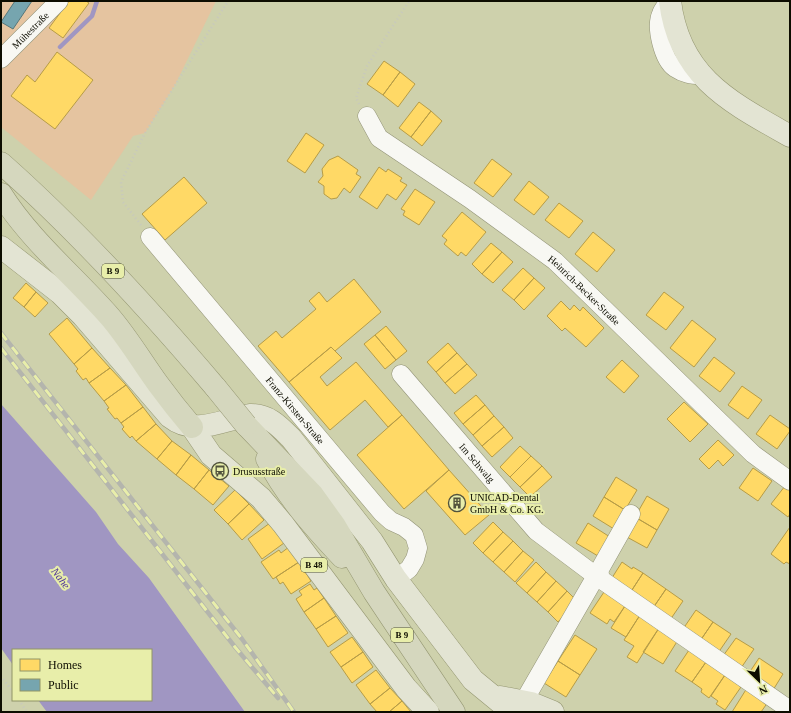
<svg xmlns="http://www.w3.org/2000/svg" width="791" height="713" viewBox="0 0 791 713" font-family="Georgia,serif">
<style>
.green{fill:#e5c4a0}
.water{fill:#a096c2}
.homes{fill:#ffd966;stroke:#b69c47}
.public{fill:#76a5af;stroke:#56777a}
.lines{fill:none;stroke-linecap:round;stroke-linejoin:round}
.stream{stroke:#a096c2;stroke-width:4.5}
.minor-casing{stroke:#929377;stroke-width:19}
.major-casing{stroke:#959772;stroke-width:23}
.highway-casing{stroke:#959772;stroke-width:23}
.path{stroke:#c7c8be;stroke-width:2.5;stroke-dasharray:1 3;stroke-linecap:butt}
.minor{stroke:#f8f8f3;stroke-width:18}
.major{stroke:#e3e4d3;stroke-width:22}
.highway{stroke:#d5d7be;stroke-width:22}
.rail-casing{stroke:#b4b5ad;stroke-width:4.5}
.rail{stroke:#e8eeaa;stroke-width:3;stroke-dasharray:9;stroke-linecap:butt}
.highway-bridge-casing{stroke:#959772;stroke-width:23;stroke-linecap:butt}
.highway-bridge{stroke:#d5d7be;stroke-width:22}
.labels{text-anchor:middle;dominant-baseline:central;stroke-width:4;stroke-linejoin:round;paint-order:stroke}
.shield{fill:#e8eeaa;stroke:#4f5033;stroke-width:1}
.shield-label{font-size:9px;font-weight:bold;fill:#0d0d00}
.street-label{font-size:10px;fill:#0d0d00;stroke:#e8eeaa}
.poi-label{font-size:10px;fill:#0d0d00;stroke:#e8eeaa;text-anchor:start}
.water-label{font-size:11px;font-style:italic;fill:#563c9a;stroke:#e8eeaa}
</style>
<rect width="100%" height="100%" fill="#ced1ac"/>
<path class="green" d="M1,1H216L175,85L145,133L133,136L91,200L1,127Z"/>
<path class="water" d="M1,404L96,512L118,544L149,578L245,712H47L38,700H151V650H13V665L1,648Z"/>
<path class="homes" d="M69,1H86L89,3L63,38L49,28Z
M57,52L93,80L55,129L11,96L27,75L35,82Z
M384,61L400,72L383,95L367,84Z
M400,72L415,84L398,107L383,95Z
M419,102L431,111L411,137L399,128Z
M431,111L442,121L422,146L411,137Z
M306,133L324,145L305,173L287,161Z
M338,156L358,170L356,174L361,177L350,193L344,188L337,198L331,199L324,194V186L318,182L323,176L322,169L329,160Z
M492,159L512,174L493,197L474,183Z
M379,167L386,172L388,169L402,178L400,181L407,185L396,200L387,194L377,209L359,197Z
M184,177L207,203L165,240L142,214Z
M529,181L549,197L534,215L514,200Z
M415,189L435,202L419,225L403,215L405,211L401,209Z
M559,203L583,221L569,238L545,220Z
M462,212L486,232L466,256L461,252L458,256L444,244L447,240L442,236Z
M593,232L615,250L597,272L575,254Z
M491,243L502,252L482,274L472,264Z
M502,252L513,262L493,283L482,274Z
M523,268L534,278L514,300L502,290Z
M534,278L545,288L524,310L514,300Z
M354,279L381,312L335,351L331,347L289,382L258,346L276,331L282,338L316,309L309,301L319,292L327,302Z
M26,283L36,292L24,307L13,298Z
M36,292L48,303L35,317L24,307Z
M664,292L684,307L666,330L646,315Z
M561,301L570,310L574,305L580,311L583,307L604,328L586,347L565,328L562,331L547,316Z
M67,318L92,348L74,364L49,334Z
M692,320L716,339L694,367L670,348Z
M386,326L407,351L396,360L375,335Z
M375,335L396,360L385,369L364,344Z
M448,343L457,353L436,372L427,362Z
M331,347L342,358L320,377L327,386L356,362L402,415L388,427L365,400L330,430L289,382Z
M92,348L110,368L89,383L86,378L83,380L76,371L78,369L74,364Z
M457,353L467,364L445,383L436,372Z
M714,357L735,373L720,392L699,376Z
M622,360L639,376L624,393L606,377Z
M467,364L477,375L455,394L445,383Z
M110,368L126,385L104,401L89,383Z
M126,385L143,407L121,423L117,418L115,419L107,409L109,408L104,401Z
M742,386L762,400L748,419L728,405Z
M476,395L485,405L463,424L454,413Z
M684,402L708,424L690,442L667,419Z
M485,405L494,416L473,435L463,424Z
M143,407L156,424L136,441L132,436L130,438L122,429L124,427L121,423Z
M402,415L449,470L404,509L357,455Z
M770,415L790,429V431L777,449L756,434Z
M494,416L504,427L482,446L473,435Z
M156,424L172,441L157,459L136,441Z
M504,427L513,438L492,457L482,446Z
M718,440L734,455L723,466L718,460L709,469L699,459Z
M172,441L191,455L176,475L157,459Z
M520,446L531,456L510,477L500,467Z
M191,455L209,470L194,489L176,475Z
M531,456L542,466L520,487L510,477Z
M542,466L552,477L530,497L520,487Z
M753,468L772,481L758,501L739,488Z
M209,470L229,486L213,505L194,489Z
M449,470L489,515L465,535L426,491Z
M616,477L637,490L625,510L604,497Z
M785,486L790,489V514L788,517L771,504Z
M235,490L249,504L228,524L214,510Z
M647,496L669,509L657,530L635,517Z
M604,497L625,510L614,529L593,516Z
M249,504L264,520L242,540L228,524Z
M635,517L657,530L647,548L625,536Z
M493,522L503,532L483,553L473,543Z
M270,523L284,543L262,559L248,539Z
M588,523L610,537L598,556L576,543Z
M790,527V564L786,562L784,564L771,554Z
M503,532L513,541L493,562L483,553Z
M513,541L523,551L504,572L493,562Z
M289,547L299,562L273,579L261,562L279,550L281,553Z
M523,551L534,560L515,582L504,572Z
M299,562L311,581L291,594L283,582L280,584L276,577Z
M536,562L546,572L527,593L516,583Z
M622,562L632,569L633,567L643,573L630,593L610,581Z
M546,572L556,581L537,602L527,593Z
M643,573L666,589L653,608L630,593Z
M556,581L567,591L548,612L537,602Z
M310,584L314,590L317,588L324,598L304,612L296,599L302,595L299,591Z
M666,589L683,601L670,620L653,608Z
M567,591L577,601L558,622L548,612Z
M604,592L625,606L614,622L610,619L607,624L590,613Z
M324,598L336,616L316,629L304,612Z
M625,606L640,615L626,637L611,628Z
M696,610L713,622L700,641L683,629Z
M640,615L659,628L637,663L627,657L634,646L624,640Z
M336,616L348,633L328,647L316,629Z
M713,622L731,634L718,653L700,641Z
M659,628L678,640L663,664L643,652Z
M575,635L597,649L580,675L558,661Z
M352,637L363,652L341,667L330,652Z
M736,638L754,649L741,668L723,656Z
M689,650L706,662L692,682L675,671Z
M363,652L373,667L352,683L341,667Z
M759,658L783,674L773,690L749,673Z
M558,661L580,675L566,697L544,683Z
M706,662L725,675L709,698L701,692L702,689L692,682Z
M376,670L390,688L370,704L356,685Z
M725,675L741,687L725,710L716,704L718,701L711,696Z
M390,688L402,701L389,712H377L370,704Z
M747,688L768,702L761,712H732Z
M402,701L411,712H389Z"/>
<path class="public" d="M15,1H32L13,29L1,22Z"/>
<g class="lines">
<path class="stream" d="M60,47L92,16L97,1"/>
<g class="minor-casing">
<g id="minor">
<path d="M670,1C667,5 662,9 661,14C655,27 663,60 675,68C684,74 691,75 701,75"/>
<path id="s1" d="M1,59L59,1"/>
<path id="s2" d="M367,116L379,138L470,199L555,261L753,454L790,481"/>
<path id="s3" d="M150,237L382,513L391,521L404,527L414,535L418,548L415,559L409,569L396,579"/>
<path id="s4" d="M401,374L536,531L596,576L600,575"/>
<path d="M596,576L631,514"/>
<path d="M528,694L596,576L790,710"/>
</g>
</g>
<g class="major-casing">
<path id="major" d="M670,1C679,77 730,102 790,136
M1,247L60,293L83,316L170,417C195,437 224,419 251,415C269,415 279,426 291,438L372,541L396,579L473,680L501,703L517,712
M192,427L211,455L261,498L283,524L406,688L428,712
M500,697L531,703L553,712"/>
</g>
<g class="highway-casing">
<path id="highway" d="M1,163C79,232 149,309 216,388
M1,194C30,240 74,276 110,317C128,338 142,362 158,384C169,399 180,413 192,427
M246,425L312,494L335,526L374,592L454,712
M267,459C287,497 313,526 342,557"/>
</g>
<path class="path" d="M359,104L356,98L367,66L409,1
M141,225L123,202L121,182L145,133L228,1
M1,676L13,692
M19,700L27,712"/>
<use href="#minor" class="minor"/>
<use href="#major" class="major"/>
<use href="#highway" class="highway"/>
<g class="rail-casing">
<path id="rail" d="M1,333L242,639L294,712
M1,348L235,647L278,698"/>
</g>
<use href="#rail" class="rail"/>
<g class="highway-bridge-casing">
<path id="highway-bridge" d="M216,388L246,425"/>
</g>
<use href="#highway-bridge" class="highway-bridge"/>
</g>
<defs>
<g id="bus-ring" transform="scale(0.9)"><circle r="9.5" fill="#e8eeaa" stroke="#51523c" stroke-width="1.5"/><path d="M-5-6H5V4H4V6H2V4H-2V6H-4V4H-5ZM-3.5-4V0h7V-4ZM-3.5 1.2v1.5H-2V1.2ZM2 1.2v1.5H3.5V1.2Z" fill="#51523c"/></g>
<g id="building-ring" transform="scale(0.9)"><circle r="9.5" fill="#e8eeaa" stroke="#51523c" stroke-width="1.5"/><path d="M-4-6H4V6H1V3H-1V6H-4ZM-2.5-4.3h1.7v1.8h-1.7ZM.8-4.3h1.7v1.8H.8ZM-2.5-1h1.7V.8h-1.7ZM.8-1h1.7V.8H.8Z" fill="#51523c"/></g>
</defs>
<g fill-rule="evenodd">
<use href="#bus-ring" x="220" y="471"/>
<use href="#building-ring" x="457" y="503"/>
</g>
<g class="labels">
<g class="shield">
<rect x="102" y="264" width="22" height="14" rx="3"/>
<rect x="301" y="558" width="26" height="14" rx="3"/>
<rect x="391" y="628" width="22" height="14" rx="3"/>
</g>
<g class="shield-label">
<text x="113" y="271">B 9</text>
<text x="314" y="565">B 48</text>
<text x="402" y="635">B 9</text>
</g>
<g class="street-label">
<text stroke="none"><textPath href="#s1" startOffset="41">Mühestraße</textPath></text>
<text stroke="none"><textPath href="#s2" startOffset="281">Heinrich-Becker-Straße</textPath></text>
<text stroke="none"><textPath href="#s3" startOffset="226">Franz-Kirsten-Straße</textPath></text>
<text stroke="none"><textPath href="#s4" startOffset="117">Im Schwalg</textPath></text>
</g>
<g class="poi-label">
<text x="233" y="471">Drususstraße</text>
<text x="470" y="497">UNICAD-Dental<tspan x="470" dy="12">GmbH &amp; Co. KG.</tspan></text>
</g>
<g class="water-label">
<text transform="translate(61 578) rotate(53)">Nahe</text>
</g>
</g>
<rect width="791" height="713" fill="none" stroke="#0d0d00" stroke-width="4"/>
<rect x="12" y="649" width="140" height="52" fill="#e8eeaa" stroke="#909466"/>
<rect x="20" y="659" width="20" height="12" fill="#ffd966" stroke="#909466"/>
<text x="48" y="669" font-size="12" fill="#0d0d00">Homes</text>
<rect x="20" y="679" width="20" height="12" fill="#76a5af" stroke="#909466"/>
<text x="48" y="689" font-size="12" fill="#0d0d00">Public</text>
<g transform="translate(759 681) rotate(155)" stroke="#e8eeaa" stroke-width="3" paint-order="stroke">
<path d="M0-3L7 15L0 10L-7 15Z" fill="#0d0d00"/>
<text y="-6" font-size="11" font-weight="bold" text-anchor="middle" fill="#0d0d00">N</text>
</g>
</svg>
